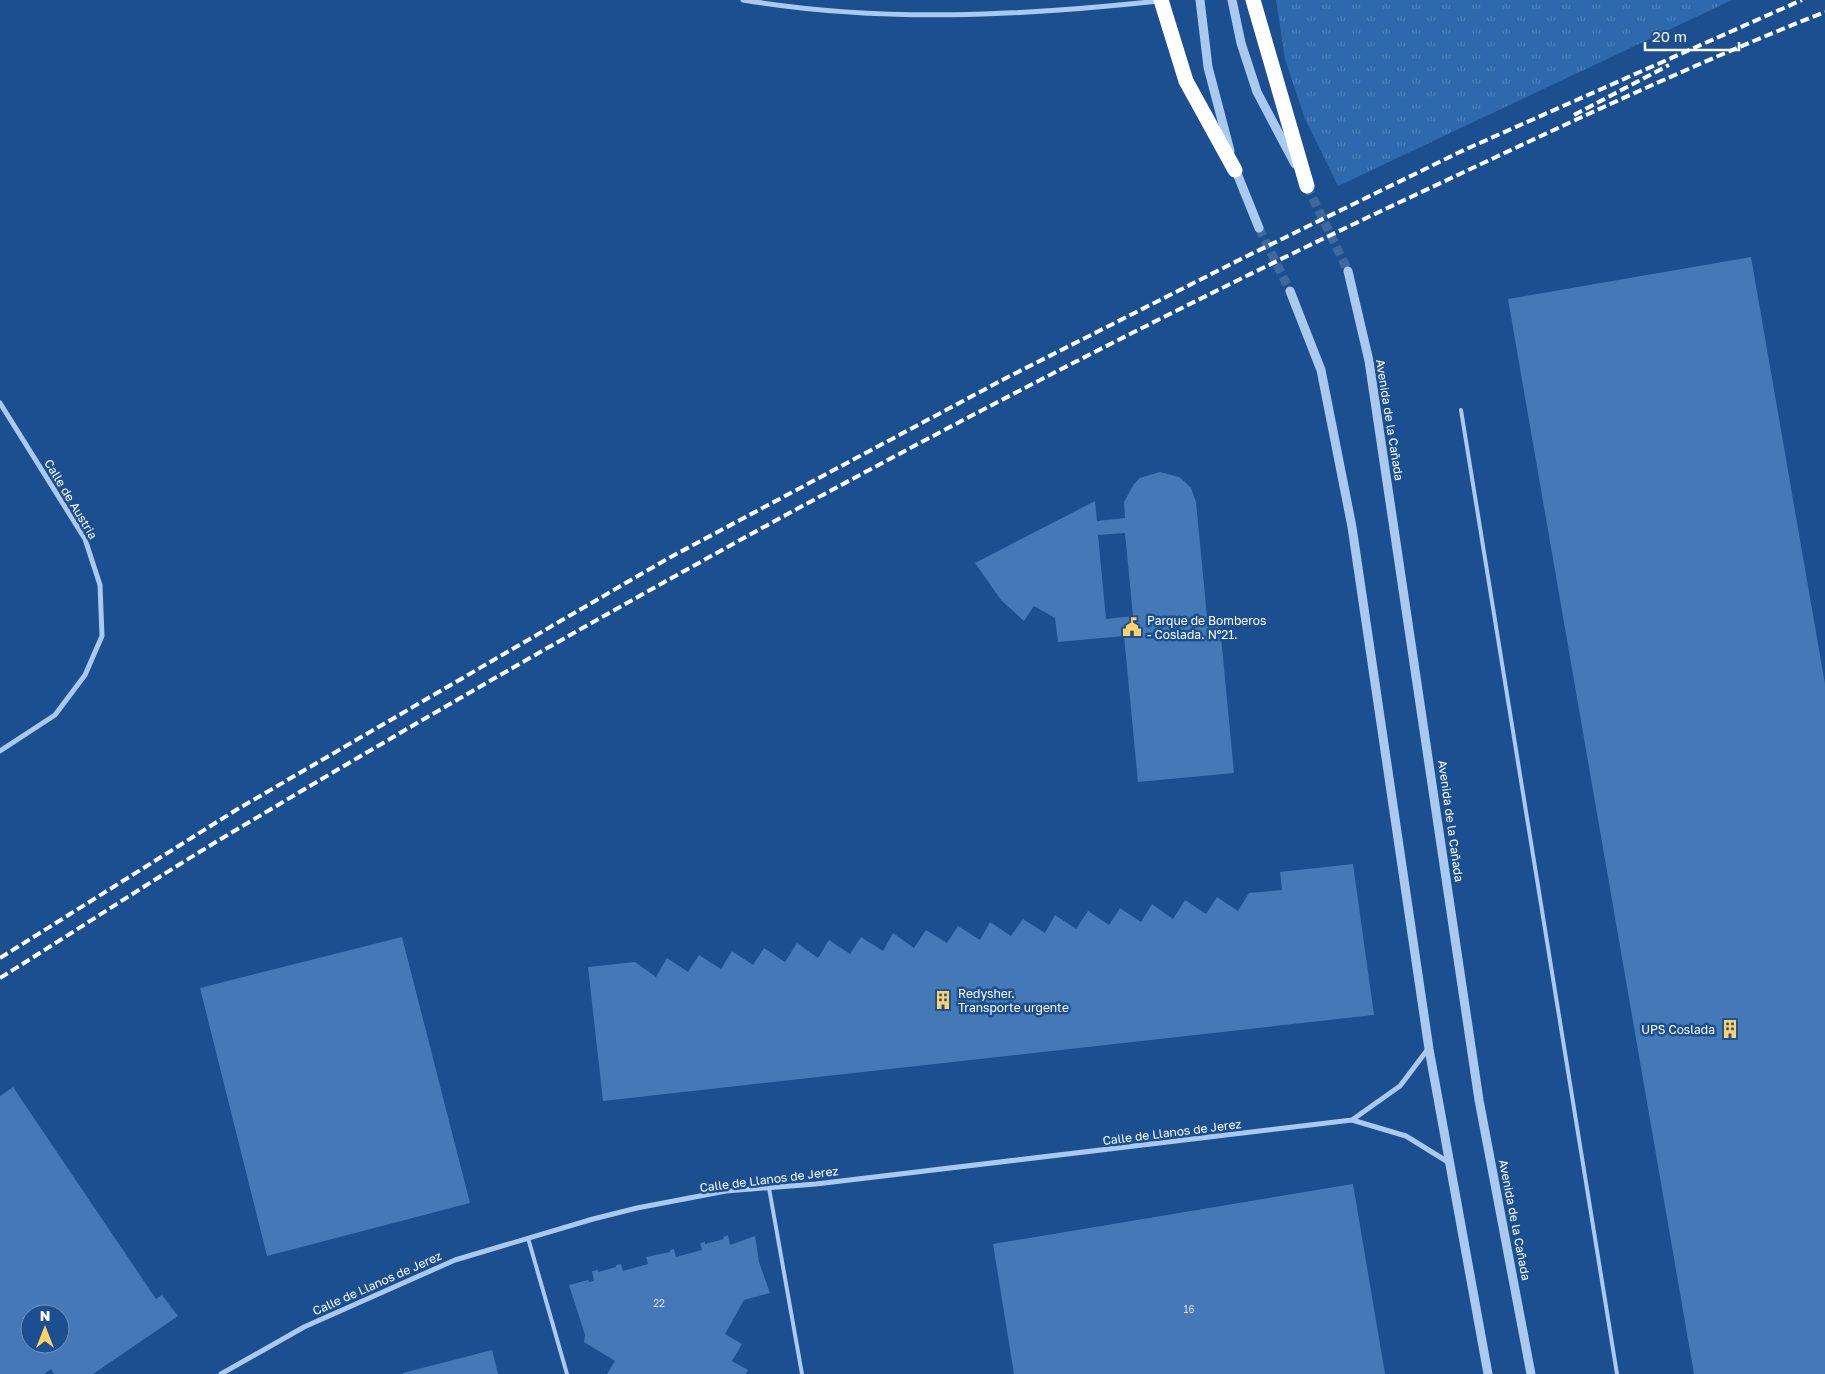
<svg xmlns="http://www.w3.org/2000/svg" width="1825" height="1374" viewBox="0 0 1825 1374" font-family="'Golos Text',sans-serif">
<style>
.grass{fill:url(#grass-tufts)}
.building{fill:#4478b7;fill-rule:evenodd}
.lines{fill:none;stroke-linecap:round;stroke-linejoin:round}
.tertiary-tunnel{stroke:#3d69a0;stroke-width:9;stroke-dasharray:9 4.5;stroke-linecap:butt}
.service{stroke:#a9c9ee;stroke-width:4}
.minor{stroke:#a9c9ee;stroke-width:5}
.tertiary{stroke:#a9c9ee;stroke-width:9}
.motorway{stroke:#fff;stroke-width:15}
.rail{stroke:#fff;stroke-width:4;stroke-dasharray:9 4;stroke-linecap:butt}
.labels{text-anchor:middle;dominant-baseline:central;stroke-width:5;stroke-linejoin:round;paint-order:stroke}
.number-label{font-size:10px;fill:#d0dded}
.street-label{font-size:12px;fill:#fff;stroke:#1b4f8f}
.poi-label{font-size:12px;fill:#fff;stroke:#1b4f8f;text-anchor:start}
</style>
<defs>
<pattern id="grass-tufts" width="24" height="20" patternUnits="userSpaceOnUse" patternTransform="scale(1.25)"><rect width="24" height="20" fill="#2e69ad"/><path d="M3 7l-1-3M5 7V3M7 7l1-3M15 17l-1-3M17 17v-4M19 17l1-3" fill="none" stroke="#4d80b9"/></pattern>
</defs>
<rect width="100%" height="100%" fill="#1b4f8f"/>
<path class="grass" d="M1276,0H1732L1338,186L1305,119L1285,59Z"/>
<path class="building" d="M1751,257L1825,684V1374H1694L1508,299Z
M1160,472L1179,477L1185,482L1191,488L1196,502L1208,627L1220,626L1234,773L1138,782L1124,636L1058,642L1055,618L1034,606L1024,621L1001,600L975,563L1095,501L1097,521L1125,518L1124,502L1134,484L1140,478ZM1125,533L1133,616L1106,619L1098,535Z
M1353,864L1374,1015L603,1101L588,967L635,962L656,977L667,958L688,972L699,955L721,969L732,951L753,965L764,948L785,962L797,943L818,958L829,940L850,954L861,937L883,951L893,933L914,948L926,930L947,943L958,926L980,940L990,922L1011,936L1023,919L1045,933L1055,915L1076,929L1088,911L1109,925L1120,908L1141,922L1152,904L1173,919L1185,900L1206,914L1217,897L1238,911L1249,893L1282,890L1280,872Z
M402,937L470,1203L267,1256L200,988Z
M13,1087L156,1299L162,1295L178,1316L93,1374H54L51,1369L44,1374H0V1096ZM30,1314H60V1344H30Z
M1353,1184L1385,1374H1014L993,1244Z
M728,1235L730,1245L755,1236L759,1262L770,1293L744,1300L725,1334L742,1344L732,1361L748,1370L746,1374H607L615,1361L584,1342L585,1335L569,1285L588,1280L589,1282L594,1281L592,1271L598,1270V1272L616,1267V1265L621,1264L623,1271L648,1264L646,1257L670,1252V1250L674,1249L676,1257L702,1250L700,1243L705,1242V1244L724,1239L723,1237Z
M492,1350L498,1374H403V1373Z"/>
<g class="lines">
<path class="tertiary-tunnel" d="M1307,186L1348,271
M1259,228L1290,291"/>
<path class="service" d="M1461,410L1617,1374
M769,1188L802,1374
M528,1238L567,1374"/>
<path class="minor" d="M743,0C881,23 1020,16 1159,1
M0,403L85,539L100,585L102,636L85,675L55,715L0,751
M1352,1120L1400,1086L1428,1049
M221,1374L304,1327L455,1260L593,1219L637,1208L726,1191L816,1184L1352,1120L1406,1136L1448,1162"/>
<path class="tertiary" d="M1200,0L1208,67L1230,151
M1232,0L1241,43L1257,92L1295,164
M1234,166L1259,228
M1348,271L1369,361L1479,1100L1531,1374
M1290,291L1321,370L1352,527L1429,1049L1488,1374"/>
<path class="motorway" d="M1161,0L1186,81L1235,170
M1253,0L1307,186"/>
<path class="rail" d="M1574,115L1669,65
M0,958L236,810L667,559L1006,378L1241,259L1464,150L1802,0
M0,978C82,927 163,873 246,824C621,600 1004,389 1398,203C1539,137 1680,69 1825,12"/>
</g>
<defs>
<g id="civic-bare" transform="scale(1.5)"><path d="M-.6-6.5H3V-4.5H.6V-3L4-1V1h2V6H-6V1h2V-1L-.6-3ZM-1.2 2.5V6h2.4V2.5Z" fill="#ffd166" stroke="#1b4f8f" stroke-width="2.5" paint-order="stroke"/></g>
<g id="building-bare" transform="scale(1.5)"><path d="M-4-6H4V6H1V3H-1V6H-4ZM-2.5-4.3h1.7v1.8h-1.7ZM.8-4.3h1.7v1.8H.8ZM-2.5-1h1.7V.8h-1.7ZM.8-1h1.7V.8H.8Z" fill="#ffd166" stroke="#1b4f8f" stroke-width="2.5" paint-order="stroke"/></g>
</defs>
<g fill-rule="evenodd">
<use href="#civic-bare" x="1132" y="627"/>
<use href="#building-bare" x="943" y="1000"/>
<use href="#building-bare" x="1730" y="1029"/>
</g>
<g class="labels">
<g class="number-label">
<text x="659" y="1303">22</text>
<text x="1189" y="1309">16</text>
</g>
<g class="street-label">
<text transform="translate(1390 420) rotate(81)">Avenida de la Cañada</text>
<text transform="translate(71 499) rotate(59)">Calle de Austria</text>
<text transform="translate(1451 821) rotate(82)">Avenida de la Cañada</text>
<text transform="translate(1172 1132) rotate(-7)">Calle de Llanos de Jerez</text>
<text transform="translate(769 1179) rotate(-7)">Calle de Llanos de Jerez</text>
<text transform="translate(1515 1220) rotate(79)">Avenida de la Cañada</text>
<text transform="translate(377 1283) rotate(-24)">Calle de Llanos de Jerez</text>
</g>
<g class="poi-label">
<text x="1147" y="620">Parque de Bomberos<tspan x="1147" dy="14">- Coslada. Nº21.</tspan></text>
<text x="958" y="993">Redysher.<tspan x="958" dy="14">Transporte urgente</tspan></text>
<text x="1715" y="1029" text-anchor="end">UPS Coslada</text>
</g>
</g>
<g transform="translate(45 1329)"><circle r="24" fill="#1b4f8f" stroke="#7695bc"/>
<path d="M0-4L9 19L0 12L-9 19Z" fill="#ffd166"/>
<text y="-8" font-size="14" font-weight="bold" text-anchor="middle" fill="#ffffff">N</text>
</g>
<path d="M1645 42v8h94v-8" fill="none" stroke="#ffffff" stroke-width="2.5"/>
<text x="1652" y="42" font-size="15" fill="#ffffff" stroke="#1b4f8f" stroke-width="4" paint-order="stroke">20 m</text>
</svg>
